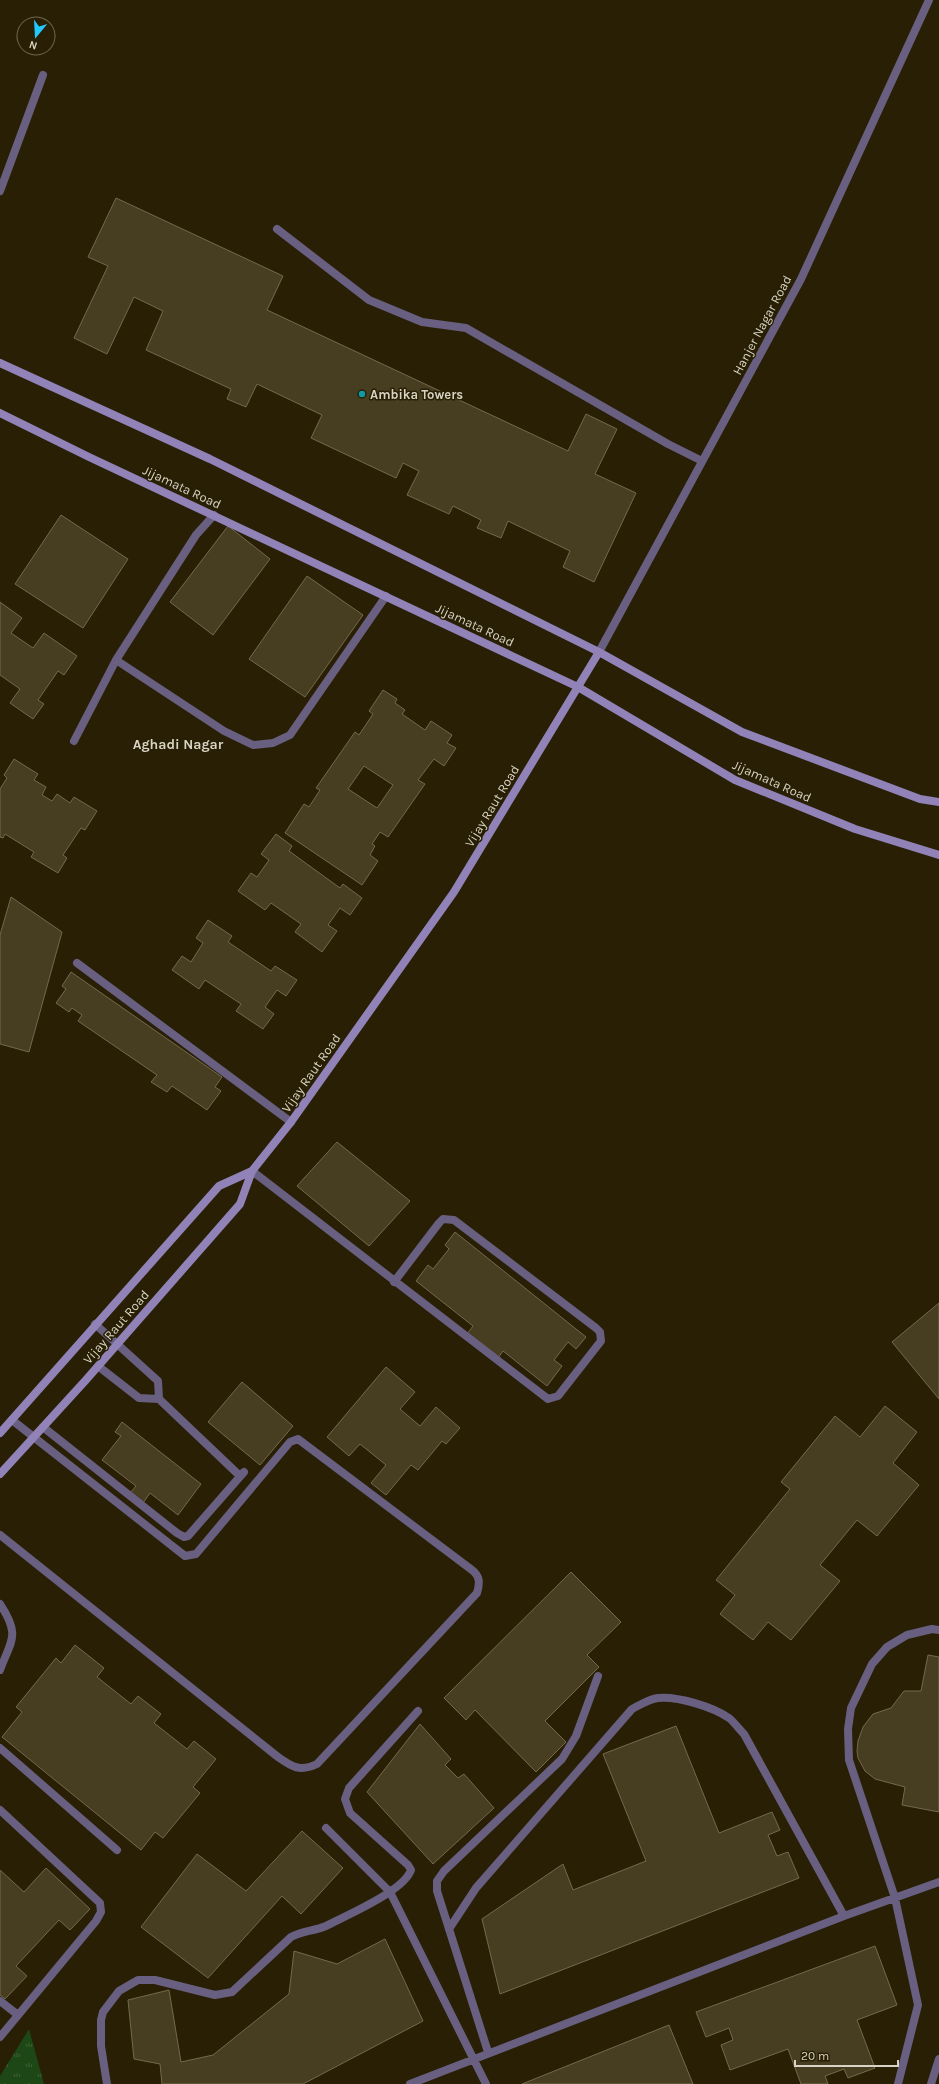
<svg xmlns="http://www.w3.org/2000/svg" width="939" height="2084" viewBox="0 0 939 2084" font-family="Karla,sans-serif">
<style>
.park{fill:url(#park-tufts)}
.building{fill:#473e22;stroke:#74694d;fill-rule:evenodd}
.lines{fill:none;stroke-linecap:round;stroke-linejoin:round}
.lane{stroke:#685f81;stroke-width:8}
.street{stroke:#685f81;stroke-width:8}
.secondary{stroke:#9182b8;stroke-width:8}
.culture-dot{fill:#0f9aa8;stroke:#281f04;stroke-width:1.5}
.labels{text-anchor:middle;dominant-baseline:central;stroke-width:3;stroke-linejoin:round;paint-order:stroke}
.street-label{font-size:13px;fill:#d8d3c3;stroke:#281f04}
.poi-label{font-size:13px;font-weight:bold;fill:#d8d3c3;stroke:#281f04;text-anchor:start}
.neighbourhood-label{font-size:14px;font-weight:bold;fill:#d8d3c3;stroke:#281f04}
</style>
<defs>
<pattern id="park-tufts" width="24" height="20" patternUnits="userSpaceOnUse"><rect width="24" height="20" fill="#1d4714"/><path d="M3 7l-1-3M5 7V3M7 7l1-3M15 17l-1-3M17 17v-4M19 17l1-3" fill="none" stroke="#3d6135"/></pattern>
</defs>
<rect width="100%" height="100%" fill="#281f04"/>
<path class="park" d="M29,2029L44,2084H0V2076Z"/>
<path class="building" d="M116,198L283,276L267,310L568,451L586,414L617,429L595,474L636,493L594,582L563,567L570,551L508,521L501,538L477,528L481,520L453,506L449,514L407,495L419,471L403,463L396,478L311,438L322,415L257,384L246,407L227,399L231,389L146,350L163,311L134,297L107,354L74,338L108,266L88,257Z
M61,515L128,559L83,628L15,584Z
M228,526L270,559L213,635L170,602Z
M307,576L363,615L305,697L249,659Z
M0,602L22,618L11,633L33,648L44,633L77,656L64,675L58,671L38,700L44,704L33,719L10,703L20,689L0,675Z
M383,690L397,699L395,703L405,710L402,714L425,730L431,721L452,735L447,743L456,748L444,766L434,759L418,780L425,784L388,837L380,832L372,844L375,846L370,855L378,861L362,885L285,833L304,804L309,807L320,790L316,788L355,732L359,735L373,714L369,711ZM364,766L393,785L377,808L348,789Z
M14,759L38,774L34,780L46,787L42,795L52,801L57,794L70,803L74,797L97,811L85,830L81,828L63,855L67,858L58,873L31,857L34,852L5,834L3,838L0,837V789L7,778L4,775Z
M276,834L292,846L289,851L340,888L343,884L362,898L350,915L340,908L328,925L337,931L322,952L295,932L301,924L271,903L265,910L238,891L251,873L257,877L269,860L261,854Z
M11,897L62,932L29,1052L0,1044V935Z
M208,920L232,936L228,942L271,971L275,966L297,980L286,996L277,990L265,1007L274,1014L263,1029L236,1011L241,1004L205,980L199,989L172,970L182,956L191,962L203,943L196,938Z
M71,972L222,1077L215,1087L221,1091L207,1110L172,1086L167,1092L151,1082L157,1075L78,1021L82,1015L72,1008L69,1012L56,1003L66,989L62,986Z
M337,1142L410,1201L369,1246L297,1186Z
M455,1232L586,1337L576,1349L568,1342L554,1360L562,1366L547,1386L503,1351L498,1358L467,1334L473,1326L416,1281L428,1265L433,1269L449,1249L445,1245Z
M939,1303V1399L892,1342Z
M386,1367L415,1392L400,1409L420,1426L436,1407L460,1428L446,1444L442,1441L418,1470L411,1465L386,1495L371,1483L386,1465L360,1444L349,1456L327,1437Z
M242,1382L293,1426L260,1465L208,1422Z
M885,1406L917,1432L893,1463L919,1485L877,1536L857,1520L820,1565L840,1581L791,1640L768,1622L753,1640L720,1614L735,1595L716,1580L790,1489L781,1482L835,1416L860,1437Z
M122,1422L201,1484L178,1515L150,1493L143,1503L130,1493L136,1486L102,1460L121,1436L115,1432Z
M571,1572L621,1622L587,1655L599,1667L545,1721L566,1742L536,1772L475,1710L466,1720L444,1698Z
M75,1645L104,1668L97,1677L131,1704L138,1696L161,1714L154,1723L187,1749L194,1741L216,1759L193,1787L200,1793L163,1838L155,1832L141,1850L2,1737L22,1712L16,1707L56,1658L61,1663Z
M928,1655L939,1657V1812L902,1805L905,1787L875,1779L865,1771L858,1758L857,1751L858,1741L863,1727L873,1714L891,1708L904,1691H921Z
M420,1724L451,1759L445,1765L458,1778L464,1774L494,1808L433,1864L367,1792Z
M676,1726L719,1833L772,1812L780,1830L768,1835L777,1856L788,1852L799,1878L500,1994L482,1919L563,1864L573,1890L646,1861L603,1754Z
M302,1831L343,1868L301,1914L282,1896L208,1978L141,1927L197,1854L246,1891Z
M46,1868L90,1909L70,1930L59,1920L16,1966L27,1976L5,1999L0,1995V1870L24,1892Z
M385,1939L423,2021L303,2084H162L160,2064L134,2059L128,2000L169,1990L181,2062L213,2055L289,1994L294,1951L337,1964Z
M875,1946L897,2005L857,2020L875,2068L848,2078L844,2069L825,2076L828,2084H801L788,2049L730,2070L721,2045L733,2040L729,2028L706,2037L696,2012Z
M669,2025L693,2084H522Z"/>
<g class="lines">
<path class="lane" d="M214,515L196,535L116,660L224,731L253,745L273,743L290,735L386,596
M74,741L116,660
M0,1604C21,1636 11,1640 0,1670
M0,1748L117,1850"/>
<path class="street" d="M0,191L43,75
M277,229L369,300L422,322L466,328L668,444L702,461
M599,652L801,279L929,0
M77,963L291,1122
M252,1171L548,1399L558,1396L601,1341L600,1332L596,1328L454,1220L443,1219L439,1223L394,1282
M95,1324L158,1381L159,1399L139,1398L98,1366
M159,1399L240,1476
M43,1427L177,1533L184,1537L188,1536L244,1472
M0,1535L278,1757C292,1767 300,1772 317,1764L477,1593C480,1583 480,1576 472,1570L298,1439L290,1442L196,1554L185,1556L12,1420
M0,1810L100,1903L101,1912L96,1921L0,2037
M326,1828L390,1892L486,2084
M449,1929L476,1888L632,1709C640,1705 649,1699 658,1698C678,1696 713,1707 729,1718C734,1722 739,1729 744,1734L844,1916
M0,2001L18,2015
M488,2052L437,1891V1881L444,1871L562,1759L576,1736L598,1676
M107,2084L101,2046V2020L103,2012L119,1991L138,1980H155L215,1995L232,1992L291,1937C302,1931 314,1931 326,1926C347,1915 404,1891 411,1870L408,1865L350,1813L345,1799L349,1788L418,1711
M410,2084L844,1916L939,1882
M898,2084L918,2005L895,1898L849,1760L848,1729L851,1708L872,1664L887,1647L907,1635L932,1629L939,1630
M931,2084L939,2059"/>
<path class="secondary" d="M0,363L210,459L599,652L742,732L920,799L939,802
M0,413L89,457L578,687L735,780L855,829L939,855
M0,1433L219,1186L252,1171
M0,1474L85,1381L240,1204L252,1171L291,1122L454,892L599,652"/>
</g>
<circle class="culture-dot" cx="362" cy="394" r="4"/>
<g class="labels">
<g class="street-label">
<text transform="translate(762 325) rotate(-62)">Hanjer Nagar Road</text>
<text transform="translate(182 487) rotate(25)">Jijamata Road</text>
<text transform="translate(475 625) rotate(25)">Jijamata Road</text>
<text transform="translate(772 781) rotate(24)">Jijamata Road</text>
<text transform="translate(492 806) rotate(-59)">Vijay Raut Road</text>
<text transform="translate(311 1073) rotate(-55)">Vijay Raut Road</text>
<text transform="translate(116 1327) rotate(-49)">Vijay Raut Road</text>
</g>
<g class="poi-label">
<text x="370" y="394">Ambika Towers</text>
</g>
<g class="neighbourhood-label">
<text x="178" y="744">Aghadi Nagar</text>
</g>
</g>
<g transform="translate(36 36) rotate(198)"><circle r="19" fill="#281f04" stroke="#6e6750"/>
<path d="M0-3L7 15L0 10L-7 15Z" fill="#22c9fe"/>
<text y="-6" font-size="11" font-weight="bold" text-anchor="middle" fill="#d8d3c3">N</text>
</g>
<path d="M795 2060v6h103v-6" fill="none" stroke="#d8d3c3" stroke-width="2"/>
<text x="801" y="2060" font-size="12" fill="#d8d3c3" stroke="#281f04" stroke-width="3" paint-order="stroke">20 m</text>
</svg>
